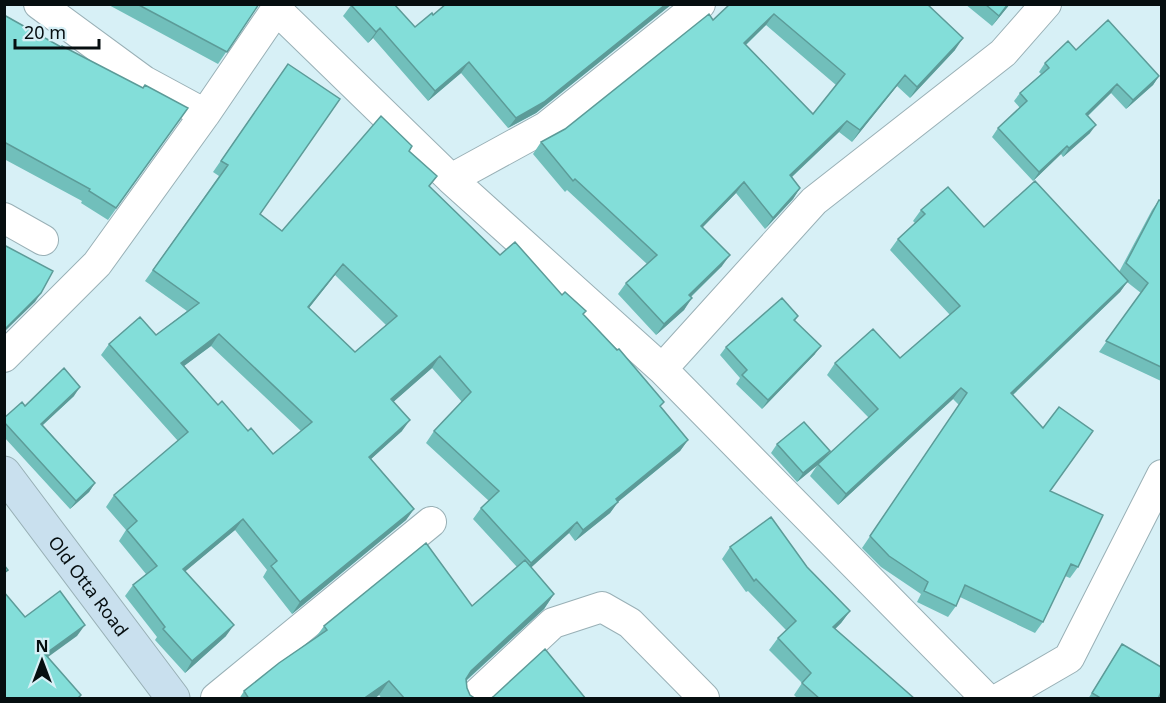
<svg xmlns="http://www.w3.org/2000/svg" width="1166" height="703" viewBox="0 0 1166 703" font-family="'Noto Sans',sans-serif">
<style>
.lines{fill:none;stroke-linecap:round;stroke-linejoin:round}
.street-casing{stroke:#99b0b6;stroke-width:32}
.secondary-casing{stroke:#99b0b6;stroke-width:35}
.street{stroke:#fff;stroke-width:30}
.secondary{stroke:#c9e0ee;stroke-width:33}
.wall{fill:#71bfbb;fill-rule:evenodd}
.shaded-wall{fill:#5c9b98}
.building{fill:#83ded9;stroke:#5c9b98;stroke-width:1.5;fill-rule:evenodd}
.labels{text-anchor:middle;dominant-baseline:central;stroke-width:6;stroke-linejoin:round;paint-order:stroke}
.street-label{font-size:18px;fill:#060e10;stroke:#d7f0f6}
</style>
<rect width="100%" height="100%" fill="#d7f0f6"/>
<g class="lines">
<g class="street-casing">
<path id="street" d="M39,4L144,81L205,114
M276,9L451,179L662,369L986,698
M451,179L546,127L700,4
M4,218L43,240
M4,357L97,264L205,114L280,4
M662,369L814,201L1003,53L1046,4
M216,698L431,522
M473,698L553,623L602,607L630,623L704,698
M1000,698L1069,658L1162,475"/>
</g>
<g class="secondary-casing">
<g id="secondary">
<path id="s1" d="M4,473L173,698"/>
</g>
</g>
<use href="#street" class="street"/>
<use href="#secondary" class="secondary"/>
</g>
<path class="wall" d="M107,4H259L218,64Z
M352,4L415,27L433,15L446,4H672L536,113L508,128L461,73L428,101L373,38L368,43L343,16Z
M730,4L955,50L910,98L897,86L852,142L839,132L792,177L800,188L793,199L765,229L736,193L703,227L722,266L691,297L684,310L656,335L618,294L626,283L647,264L567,190L565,192L533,154L541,142L565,129L713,20ZM766,25L836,85L813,114L746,45Z
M965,4H1010L992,26Z
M4,15L61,47L143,88L188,108L108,220L81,203L82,201L4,159Z
M1076,50L1159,76L1153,85L1126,109L1111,93L1088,116L1090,133L1063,157L1061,154L1033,181L992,137L998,128L1020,108L1014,101L1020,93L1041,74L1039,72L1045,63Z
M288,64L260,214L282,231L412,146L409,151L430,187L500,255L562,295L583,315L688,440L680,451L618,502L610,513L575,541L569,533L531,567L554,594L544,609L466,681L467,688L470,695L476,699H382L379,695L374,699H239L244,691L316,637L324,626L472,606L517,567L473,519L481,508L489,501L426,443L434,431L462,402L432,368L393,402L402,431L371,459L414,509L406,520L292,614L263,577L267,570L235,530L185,571L226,636L185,673L155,640L157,637L125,596L133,585L146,574L119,541L126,530L106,507L114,495L178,441L101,355L109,344L156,335L187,311L145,281L219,176L213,172ZM335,275L386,325L355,352L309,308ZM211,346L301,431L273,454L218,405L184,366Z
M1159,200L1161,201V381L1099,352L1141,293L1127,282L1120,292L1013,395L1078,567L1070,578L1065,576L1043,622L1035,633L960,597L956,606L948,617L917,602L921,594L881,567L862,548L959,405L953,399L838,505L810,476L818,464L822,461L797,482L771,453L777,444L824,459L869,418L827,375L835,363L900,358L950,315L890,250L898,239L915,223L913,221L921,210L984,227L1119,272L1152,210Z
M798,316L795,321L815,354L762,409L736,384L740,378L720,355L726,347Z
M74,396L43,425L95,483L89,492L70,509L4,437V418L25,406Z
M730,547L807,567L850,611L841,623L835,629L915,699H798L794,695L802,683L769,650L778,638L786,630L748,591L746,592L722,559Z
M1122,644L1161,667V699H1088Z"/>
<path class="shaded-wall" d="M666,4H672L536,113L508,128L516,118Z
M1008,4H1010L992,26L999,16Z
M774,14L766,25L736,54L744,43Z
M380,28L373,38L368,43L376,32Z
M963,38L955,50L910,98L917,87Z
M469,62L461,73L428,101L435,91Z
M905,75L897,86L852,142L860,130Z
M1159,76L1153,85L1126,109L1133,100Z
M1117,84L1111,93L1080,123L1086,114Z
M847,121L839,132L782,186L790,175Z
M1096,125L1090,133L1063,157L1069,148Z
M1067,146L1061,154L1033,181L1039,172Z
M744,182L736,193L693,237L701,226Z
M800,188L793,199L765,229L773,218Z
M730,255L722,266L681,306L689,295Z
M343,264L335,275L300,319L308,307Z
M1128,281L1120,292L1003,404L1011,393Z
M41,293L35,302L4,332V330Z
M692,298L684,310L656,335L664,324Z
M219,334L211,346L173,374L181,363Z
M821,346L815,354L762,409L768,400Z
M440,356L432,368L383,411L391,399Z
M80,387L74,396L35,432L41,424Z
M961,388L953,399L838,505L846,494Z
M410,420L402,431L361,468L369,457Z
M688,440L680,451L608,510L616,499Z
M830,451L824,460L797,482L803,473Z
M95,483L89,492L70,509L76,501Z
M618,502L610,513L575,541L583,530Z
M414,509L406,520L292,614L300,602Z
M243,519L235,530L175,580L183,569Z
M577,522L569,533L523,575L531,563Z
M554,594L544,609L461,685L471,671Z
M850,611L841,623L825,639L833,627Z
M85,625L77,636L37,665L45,654Z
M234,625L226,636L185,673L192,661Z
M389,681L379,695L374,699H363Z"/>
<path class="building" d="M137,4H259L227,52Z
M352,4H394L415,27L432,13L433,15L446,4H666L544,102L516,118L469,62L435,91L380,28L376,32L351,5Z
M730,4H927L963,38L917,87L905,75L860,130L847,121L790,175L800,188L773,218L744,182L701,226L730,255L689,295L692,298L664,324L626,283L657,255L575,179L573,181L541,142L565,129L709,14L713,20ZM774,14L845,74L813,114L744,43Z
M985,4H1008L999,16Z
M4,15L61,47L62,46L143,88L145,85L188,108L116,208L89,191L90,189L4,142Z
M1108,20L1159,76L1133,100L1117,84L1086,114L1096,125L1069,148L1067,146L1039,172L998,128L1027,101L1020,93L1049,68L1045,63L1068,41L1076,50Z
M288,64L340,99L260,214L282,231L381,116L412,146L409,151L437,176L429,186L500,255L515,242L562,295L565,292L586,311L583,314L617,350L619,349L664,402L660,406L688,440L616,499L618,502L583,530L577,522L531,563L481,508L499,491L434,431L471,392L440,356L391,399L410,420L369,457L414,509L300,602L271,566L277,561L243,519L183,569L234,625L192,661L163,629L165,627L133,585L157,566L127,530L137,521L114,495L188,432L109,344L140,317L156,335L199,303L153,270L228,165L221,161ZM343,264L397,316L355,352L308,307ZM219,334L312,422L273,454L251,428L248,431L222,401L218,405L181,363Z
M1035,181L1128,281L1011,393L1043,428L1059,407L1093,431L1050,491L1103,515L1078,567L1071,564L1043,622L965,585L956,606L924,591L928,582L889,556L870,536L967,393L961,388L846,494L818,464L878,409L835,363L873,329L900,358L960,306L898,239L925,214L921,210L948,187L984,227Z
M1159,200L1161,201V367L1106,341L1148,283L1126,263Z
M4,245L53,271L41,293L4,330Z
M782,298L798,316L794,320L821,346L768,400L742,375L747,370L726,347Z
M64,368L80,387L41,424L95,483L76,501L4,422V418L22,402L25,406Z
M804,422L830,451L803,473L777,444Z
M771,517L807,567L850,611L833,627L915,699H820L802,683L811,673L778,638L796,621L756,579L754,581L730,547Z
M426,543L472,606L525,560L554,594L471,671L466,679L467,688L470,695L476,699H405L389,681L363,699H249L244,691L279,663L327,630L324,626Z
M4,565L8,570L4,573Z
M60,591L85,625L45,654L81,695L77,699H4V592L25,617Z
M1122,644L1161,667V692L1158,699H1098L1099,697L1092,693Z
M545,649L586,699H490L494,696Z"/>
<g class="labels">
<g class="street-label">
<text stroke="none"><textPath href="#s1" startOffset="141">Old Otta Road</textPath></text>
</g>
</g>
<rect width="1166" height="703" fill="none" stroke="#060e10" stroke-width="12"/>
<g transform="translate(42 661)" stroke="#d7f0f6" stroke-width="4.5" paint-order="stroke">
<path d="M0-4.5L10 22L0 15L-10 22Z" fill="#060e10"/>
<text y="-9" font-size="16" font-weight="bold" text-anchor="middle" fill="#060e10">N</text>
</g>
<path d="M15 39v9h84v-9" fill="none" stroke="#060e10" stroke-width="3"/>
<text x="24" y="39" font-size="18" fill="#060e10" stroke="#d7f0f6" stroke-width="4.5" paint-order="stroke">20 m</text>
</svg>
